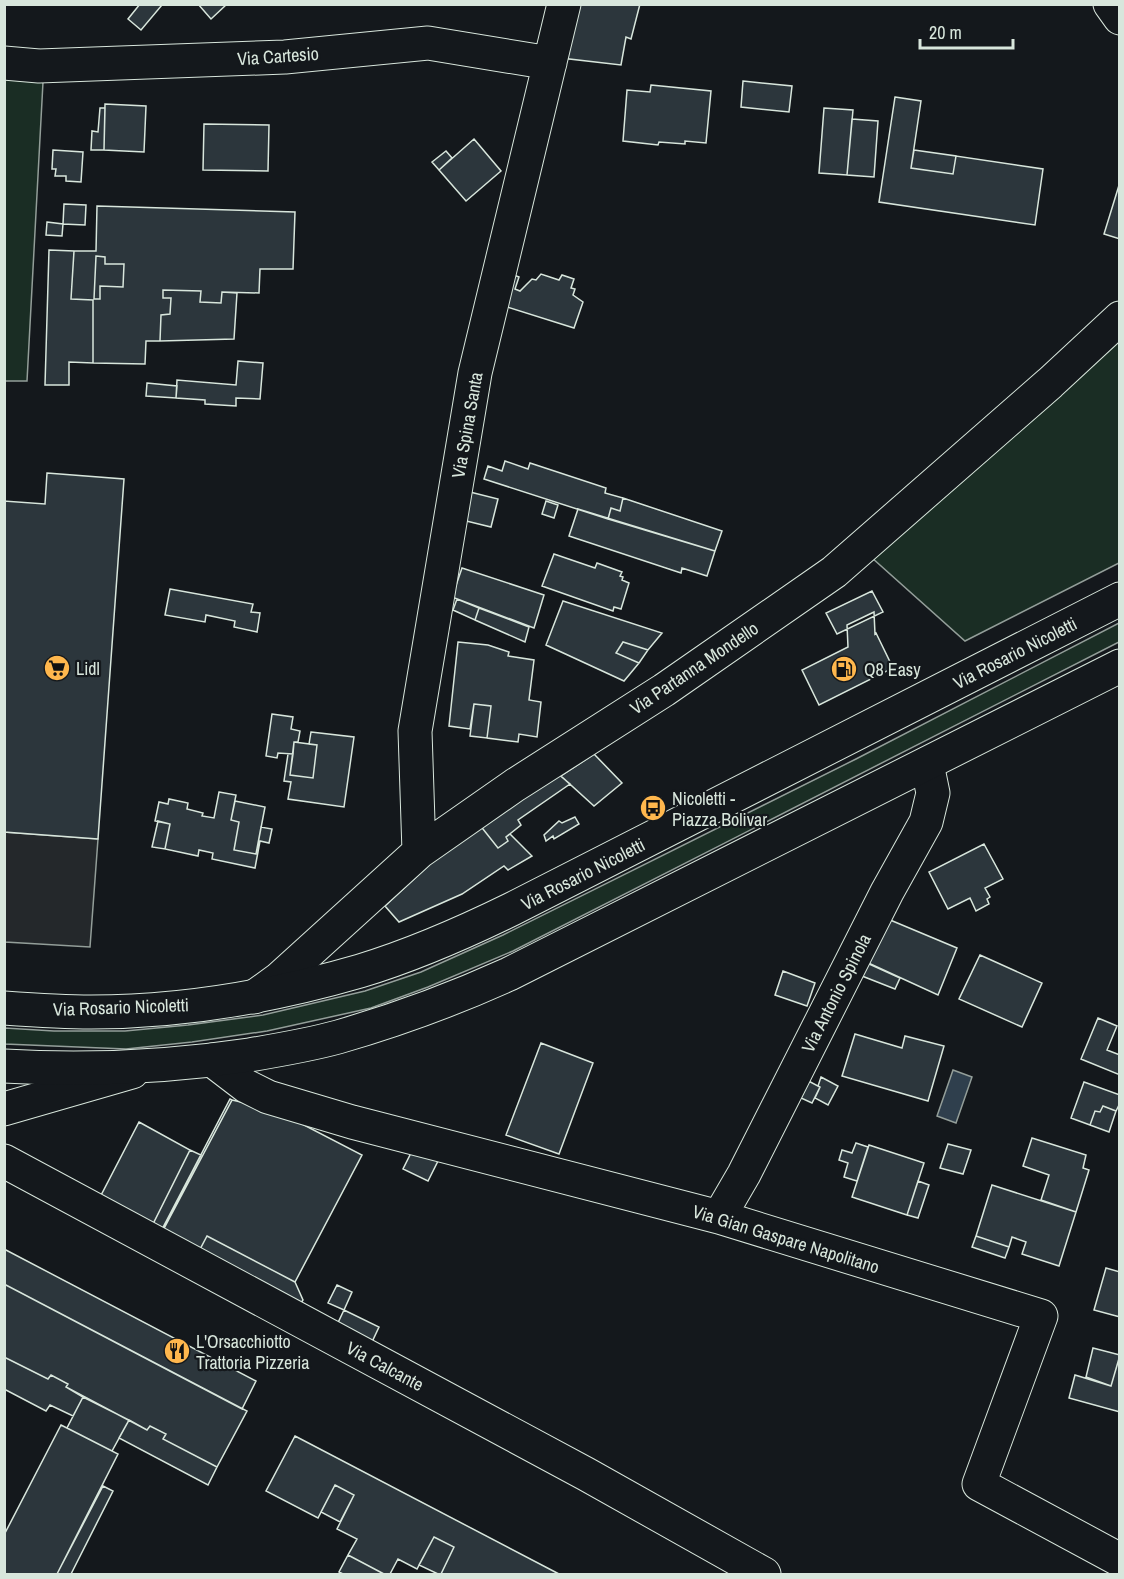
<svg xmlns="http://www.w3.org/2000/svg" width="1124" height="1579" viewBox="0 0 1124 1579" font-family="'Archivo Narrow',sans-serif">
<style>
.green{fill:#1a2d24;stroke:#939e99;stroke-width:1.5}
.parking{fill:#24282b;stroke:#939e99;stroke-width:1.5}
.water{fill:#2f3f4d;stroke:#939e99;stroke-width:1.5}
.building{fill:#2c363c;stroke:#d8e6dc;stroke-width:1.5;fill-rule:evenodd}
.lines{fill:none;stroke-linecap:round;stroke-linejoin:round}
.minor-casing{stroke:#d8e6dc;stroke-width:35}
.major-casing{stroke:#d8e6dc;stroke-width:35}
.minor{stroke:#14181c;stroke-width:33}
.major{stroke:#14181c;stroke-width:33}
.labels{text-anchor:middle;dominant-baseline:central;stroke-width:4.5;stroke-linejoin:round;paint-order:stroke}
.street-label{font-size:18px;fill:#d8e6dc;stroke:#14181c}
.poi-label{font-size:18px;fill:#d8e6dc;stroke:#14181c;text-anchor:start}
</style>
<rect width="100%" height="100%" fill="#14181c"/>
<path class="green" d="M5,78L43,82L27,381H5Z
M1119,339V563L965,641L871,557Z
M1119,623V642L513,951L428,987L371,1008L267,1031L192,1042L126,1049L5,1044V1028L54,1031H125L188,1025L263,1015L365,991L421,972L503,935L856,759Z"/>
<path class="parking" d="M4,832L98,839L90,947L5,942Z"/>
<path class="water" d="M953,1070L972,1077L956,1123L937,1116Z"/>
<path class="building" d="M140,4L162,5L141,30L128,19Z
M198,4H227L211,19Z
M575,4H640L631,39L626,37L621,65L561,58Z
M743,81L792,86L789,112L741,107Z
M651,85L711,91L706,143L685,141V144L659,142L658,145L623,141L627,90L650,92Z
M895,97L921,101L911,168L953,174L956,156L1043,169L1035,225L879,202Z
M105,104L146,106L144,152L104,150Z
M100,108H105L104,150H91L92,131L98,132Z
M824,108L853,110L847,175L819,173Z
M852,119L878,121L874,177L847,175Z
M204,124L269,125L268,171L203,170Z
M474,139L501,171L466,201L439,170Z
M53,150L83,152L81,182L66,181V176H55L56,169H52Z
M914,150L956,156L953,174L911,168Z
M446,151L452,158L439,170L432,162Z
M1120,182V239L1104,234Z
M64,204L86,205L85,225L63,224Z
M97,206L295,212L293,269H260L259,293L222,292L221,303L200,302L201,291L163,290V298H171L170,314L161,315L160,341H146L145,364L93,363V300L71,299L74,251H96ZM96,256L105,257V264H124L123,287L100,286V299H94Z
M47,222L63,224L62,236L46,235Z
M49,250L74,251L71,299L93,300V363L69,362V385H45Z
M96,256L105,257V264H124L123,287L100,286V299H94Z
M511,274L519,277L515,289L520,291L532,279L536,280L541,274L559,280L562,275L574,279L571,288L575,289L573,295L583,302L574,328L501,305Z
M163,290L201,291L200,302L221,303L222,292L237,293L234,339L160,341L161,315L170,314L171,298H163Z
M238,361L263,363L260,399L236,398V406L205,404V400L176,398L177,380L236,385Z
M147,383L177,386L176,398L146,396Z
M505,461L528,469L530,463L606,488L605,493L623,498L620,511L611,508L608,519L484,479L488,466L502,471Z
M47,473L124,479L98,839L4,832V501L45,504Z
M466,491L498,499L491,527L458,519Z
M623,498L722,531L715,551L608,519L611,508L620,511Z
M546,501L558,505L554,518L542,514Z
M578,509L715,551L707,576L682,568L681,573L569,536Z
M554,554L595,568L597,563L622,572L620,576L623,577L622,580L629,583L621,609L614,607L613,611L542,586Z
M462,568L544,595L534,628L452,597Z
M170,589L253,604L251,612L260,613L257,632L234,627L235,621L206,615L205,622L165,615Z
M872,591L883,612L837,634L826,613Z
M457,599L479,608L475,620L453,610Z
M563,601L662,633L648,650L623,642L616,653L639,663L624,681L546,645Z
M479,608L529,627L525,642L475,620Z
M874,612L875,634L876,633L893,668L819,705L802,670L848,647L847,625Z
M458,642L488,645L509,652L508,656L534,660L529,700L541,702L537,737L519,734L518,742L487,738L491,706L474,704L470,729L449,726Z
M623,642L648,650L639,663L616,653Z
M474,704L491,706L487,738L470,736Z
M272,714L293,717L291,729L300,731L298,742H294L293,754L278,753L277,758L266,756Z
M311,732L354,737L344,807L288,799L291,782L284,781L288,754H293L290,775L313,778L317,745L309,744Z
M294,742L317,745L313,778L290,775Z
M594,754L622,783L594,806L561,776Z
M557,773L570,784L518,820L521,825L506,837L508,841L498,848L479,824Z
M219,792L236,795L231,820L239,822L234,850L256,854L261,827L272,829L269,843L260,841L255,868L212,859L213,853L199,850L198,856L165,849L170,824L155,821L159,802L168,804L169,799L188,803L187,809L203,813L202,816L214,818Z
M235,801L265,807L256,854L234,850L239,822L231,820Z
M575,817L579,824L554,839L553,836L546,841L544,835L559,821L562,823Z
M158,821L170,824L165,849L152,847Z
M479,824L498,848L508,841L506,837L510,834L532,856L508,870L504,866L462,894L399,922L385,906L442,853Z
M984,844L1003,879L985,888L990,897L987,899L989,904L976,911L970,898L948,909L929,872Z
M883,917L957,948L938,995L864,961Z
M980,955L1042,983L1022,1027L959,999Z
M867,963L900,978L895,989L862,976Z
M783,971L815,983L807,1006L775,995Z
M1098,1018L1117,1026L1107,1050L1120,1055V1075L1081,1059Z
M855,1034L902,1048L905,1036L944,1046L928,1101L842,1076Z
M541,1043L593,1063L559,1154L506,1135Z
M799,1076L820,1087L812,1103L790,1093Z
M821,1077L838,1086L828,1105L815,1098L820,1087L818,1086Z
M1084,1082L1120,1095V1103L1116,1111L1103,1106L1100,1112L1095,1111L1090,1125L1071,1118Z
M230,1099L232,1100L160,1236L159,1235Z
M232,1100L275,1110L362,1155L295,1282L207,1236L197,1255L160,1236Z
M1103,1106L1116,1111L1109,1132L1090,1125L1095,1111L1100,1112Z
M139,1122L190,1150L150,1230L97,1203Z
M1032,1138L1086,1155L1083,1168L1089,1170L1076,1212L1041,1200L1049,1175L1023,1166Z
M856,1143L868,1147L857,1181L844,1177L848,1163L839,1160L842,1150L852,1153Z
M948,1144L971,1150L963,1174L940,1168Z
M869,1145L924,1163L907,1215L852,1197Z
M414,1147L439,1159L428,1181L403,1169Z
M190,1150L201,1155L159,1235L150,1230Z
M918,1181L929,1185L918,1218L907,1215Z
M992,1185L1076,1212L1059,1266L1022,1254L1026,1242L1012,1237L1009,1247L976,1236Z
M207,1236L295,1282L303,1300L298,1308L197,1255Z
M976,1236L1009,1247L1005,1258L972,1247Z
M4,1249L256,1381L242,1409L4,1284Z
M1106,1268L1120,1272V1317L1094,1310Z
M4,1284L247,1411L217,1467L163,1439L166,1434L150,1426L147,1430L66,1387L68,1384L51,1375L48,1379L4,1357Z
M337,1285L352,1292L344,1310L328,1303Z
M344,1310L379,1327L371,1344L336,1327Z
M1093,1348L1120,1355L1111,1386L1086,1377Z
M4,1357L48,1379L51,1375L68,1384L66,1387L83,1397L73,1416L50,1405L46,1411L4,1389Z
M1118,1362L1120,1363V1412L1069,1398L1075,1375L1111,1386Z
M83,1397L129,1420L112,1451L67,1428Z
M129,1420L147,1430L150,1426L166,1434L163,1439L217,1467L208,1485L119,1438Z
M61,1425L118,1454L57,1574H4V1535Z
M295,1436L559,1574H441L454,1547L434,1537L417,1569L398,1559L390,1574H384L348,1555L357,1539L337,1529L354,1495L335,1485L318,1518L266,1491Z
M335,1485L354,1495L340,1522L321,1512Z
M103,1486L113,1491L71,1574H57Z
M434,1537L454,1547L441,1574H438L419,1565Z
M348,1555L384,1574H343L339,1572Z"/>
<g class="lines">
<g class="minor-casing">
<path id="minor" d="M1110,4L1120,18
M4,63L39,66L285,57L428,43L550,63
M419,852L415,731L475,373L564,4
M254,997L279,979L419,852L515,785L664,690L834,572L1050,383L1120,318
M212,1060L246,1086L268,1097L352,1122L719,1217L1041,1316L979,1484L1120,1560
M4,1109L132,1072
M4,1161L586,1474L764,1574
M719,1217L744,1174L887,892L926,822L933,793L927,764"/>
</g>
<g class="major-casing">
<path id="major" d="M4,1008C33,1010 62,1012 91,1012C181,1012 274,996 360,971C413,955 463,933 512,909L1120,599
M4,1066C87,1071 168,1067 249,1055C279,1050 309,1045 338,1037C397,1020 454,999 509,974L1120,666"/>
</g>
<use href="#minor" class="minor"/>
<use href="#major" class="major"/>
</g>
<defs>
<g id="supermarket-disc" transform="scale(1.35)"><circle r="9.5" fill="#ffb74d" stroke="#14181c"/><path d="M-6-5.5h2.5l.6 2H6L4.5 2H-2.5L-4.4-4H-6ZM-1.5 3.2a1.3 1.3 0 1 0 .1 0ZM3 3.2a1.3 1.3 0 1 0 .1 0Z" fill="#111"/></g>
<g id="fuel-disc" transform="scale(1.35)"><circle r="9.5" fill="#ffb74d" stroke="#14181c"/><path d="M-5.5-6h7V0h2V4h1.3V-2.5L3-4.5l.8-.8L6-3V5H2.5V1h-1V6h-7ZM-4.2-4.7v3.2H.2V-4.7Z" fill="#111"/></g>
<g id="bus-disc" transform="scale(1.35)"><circle r="9.5" fill="#ffb74d" stroke="#14181c"/><path d="M-5-6H5V4H4V6H2V4H-2V6H-4V4H-5ZM-3.5-4V0h7V-4ZM-3.5 1.2v1.5H-2V1.2ZM2 1.2v1.5H3.5V1.2Z" fill="#111"/></g>
<g id="restaurant-disc" transform="scale(1.35)"><circle r="9.5" fill="#ffb74d" stroke="#14181c"/><path d="M-5-6h1v4h1v-4h1v4h1v-4h1v5L-1.5 .5V6h-2V.5L-5-1ZM5-6V6H3V1.5H1.5Q1.5-4 5-6Z" fill="#111"/></g>
</defs>
<g fill-rule="evenodd">
<use href="#supermarket-disc" x="57" y="668"/>
<use href="#fuel-disc" x="844" y="669"/>
<use href="#bus-disc" x="653" y="808"/>
<use href="#restaurant-disc" x="177" y="1351"/>
</g>
<g class="labels">
<g class="street-label">
<text transform="translate(278 56) rotate(-4)">Via Cartesio</text>
<text transform="translate(467 425) rotate(-80)">Via Spina Santa</text>
<text transform="translate(1015 653) rotate(-27)">Via Rosario Nicoletti</text>
<text transform="translate(694 668) rotate(-34)">Via Partanna Mondello</text>
<text transform="translate(583 874) rotate(-27)">Via Rosario Nicoletti</text>
<text transform="translate(836 993) rotate(-63)">Via Antonio Spinola</text>
<text transform="translate(121 1007) rotate(-2)">Via Rosario Nicoletti</text>
<text transform="translate(786 1239) rotate(17)">Via Gian Gaspare Napolitano</text>
<text transform="translate(385 1366) rotate(28)">Via Calcante</text>
</g>
<g class="poi-label">
<text x="76" y="668">Lidl</text>
<text x="864" y="669">Q8 Easy</text>
<text x="672" y="798">Nicoletti -<tspan x="672" dy="21">Piazza Bolivar</tspan></text>
<text x="196" y="1341">L'Orsacchiotto<tspan x="196" dy="21">Trattoria Pizzeria</tspan></text>
</g>
</g>
<rect width="1124" height="1579" fill="none" stroke="#d8e6dc" stroke-width="12"/>
<path d="M920 39v9h93v-9" fill="none" stroke="#d8e6dc" stroke-width="3"/>
<text x="929" y="39" font-size="18" fill="#d8e6dc" stroke="#14181c" stroke-width="4.5" paint-order="stroke">20 m</text>
</svg>
